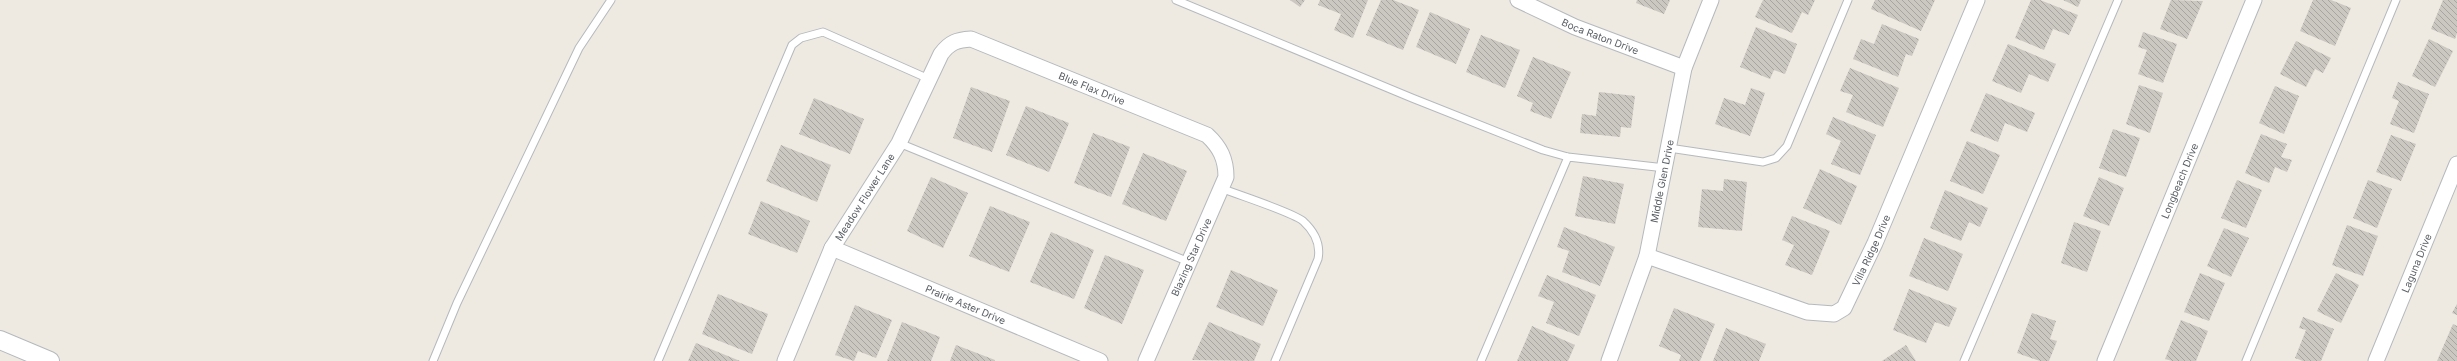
<svg xmlns="http://www.w3.org/2000/svg" width="2457" height="361" viewBox="0 0 2457 361" font-family="Inter,sans-serif">
<style>
.building{fill:url(#building-back-hatch)}
.lines{fill:none;stroke-linecap:round;stroke-linejoin:round}
.service-casing{stroke:#b5b9bd;stroke-width:9}
.minor-casing{stroke:#b5b9bd;stroke-width:17}
.tertiary-casing{stroke:#b5b9bd;stroke-width:20}
.service{stroke:#fff;stroke-width:7}
.minor{stroke:#fff;stroke-width:15}
.tertiary{stroke:#fff;stroke-width:18}
.labels{text-anchor:middle;dominant-baseline:central;stroke-width:3;stroke-linejoin:round;paint-order:stroke}
.street-label{font-size:10px;fill:#5a5f64;stroke:#fff}
</style>
<defs>
<pattern id="building-back-hatch" width="6" height="6" patternUnits="userSpaceOnUse"><rect width="6" height="6" fill="#cbc7c1"/><path d="M-1 5l2 2M0 0l6 6M5-1l2 2" fill="none" stroke="#a8a5a0"/></pattern>
</defs>
<rect width="100%" height="100%" fill="#eeeae2"/>
<path class="building" d="M1290,0H1305L1300,7Z
M1320,0H1368L1353,38L1334,30L1341,14L1318,5Z
M1381,0H1393L1419,10L1403,50L1366,35Z
M1637,0H1670L1664,14L1636,3Z
M1763,0H1815L1808,15L1802,12L1792,33L1755,17Z
M1875,0H1935L1921,31L1871,9Z
M2031,0H2040L2078,15L2069,35L2053,29L2044,50L2015,38Z
M2063,0H2081L2078,7Z
M2171,0L2203,1L2187,39L2160,29Z
M2313,0H2331L2351,8L2335,46L2300,31Z
M2443,0H2457V33L2455,39L2431,29Z
M1430,12L1470,29L1456,64L1416,47Z
M1882,24L1919,39L1912,56L1906,54L1898,77L1853,59L1861,39L1874,44Z
M1756,27L1797,44L1785,74L1774,70L1770,79L1740,67Z
M2143,32L2177,44L2163,83L2138,74L2147,50L2138,47Z
M1481,35L1520,50L1505,88L1466,72Z
M2429,39L2453,51L2435,87L2412,76Z
M2296,41L2331,58L2323,73L2315,69L2306,87L2280,74Z
M2008,44L2056,64L2048,82L2029,74L2021,93L1992,81Z
M1533,57L1571,72L1551,119L1530,111L1533,103L1517,96Z
M1850,68L1899,88L1883,127L1846,112L1853,95L1840,91Z
M2398,82L2429,94L2414,133L2390,124L2399,101L2392,98Z
M2139,85L2163,93L2150,133L2126,124Z
M2275,86L2299,96L2284,134L2259,123Z
M971,87L1010,101L992,152L953,138Z
M1751,88L1765,93L1750,136L1715,124L1724,98L1745,105Z
M1599,92L1635,96L1631,128L1621,127L1620,137L1580,133L1582,114L1596,116Z
M1986,93L2035,113L2027,132L2005,123L1998,142L1970,131Z
M814,98L864,119L850,154L799,134Z
M1026,106L1069,123L1049,172L1006,155Z
M1833,117L1876,135L1860,175L1831,164L1841,141L1826,134Z
M2113,129L2140,138L2126,177L2099,168Z
M1093,133L1130,147L1111,197L1074,183Z
M2261,134L2287,144L2281,157L2292,160L2287,172L2275,167L2269,183L2245,173Z
M2391,135L2416,144L2401,181L2376,172Z
M1967,141L2000,155L1983,194L1950,181Z
M781,145L831,165L817,202L766,181Z
M1143,153L1187,171L1166,221L1122,204Z
M1820,169L1857,186L1841,225L1803,208Z
M1583,176L1624,184L1615,224L1575,216Z
M931,177L968,193L943,248L907,231Z
M2099,177L2124,188L2109,226L2083,216Z
M1724,179L1747,182L1742,231L1698,227L1702,189L1723,191Z
M2237,180L2262,190L2246,228L2221,218Z
M2368,180L2392,189L2377,228L2353,218Z
M1945,190L1988,208L1980,227L1969,222L1961,241L1930,228Z
M761,201L810,221L797,253L748,234Z
M990,206L1030,222L1009,272L969,256Z
M1792,216L1830,231L1812,275L1785,265L1794,245L1782,240Z
M2074,222L2101,231L2087,272L2061,263Z
M2347,225L2378,236L2363,276L2332,265Z
M1564,227L1615,247L1600,286L1562,272L1569,251L1557,247Z
M2224,228L2249,238L2231,277L2207,266Z
M1051,232L1094,250L1074,299L1030,282Z
M1924,238L1963,254L1948,291L1909,276Z
M1105,255L1144,270L1122,324L1084,308Z
M1231,270L1278,290L1263,326L1216,307Z
M2200,273L2225,283L2209,321L2184,312Z
M2336,273L2359,285L2341,323L2317,311Z
M1547,275L1596,295L1579,336L1546,323L1554,302L1538,296Z
M1909,289L1957,308L1949,327L1935,322L1926,343L1893,330Z
M718,294L768,314L752,354L702,334Z
M2457,304V315L2452,313Z
M855,305L892,320L876,358L858,351L854,361L835,355Z
M1674,308L1715,324L1700,361H1679L1681,355L1659,346Z
M2032,313L2056,321L2050,339L2057,341L2049,361H2040L2017,353Z
M2303,317L2334,329L2321,361H2303L2295,358L2306,330L2299,328Z
M2181,320L2208,331L2196,361H2172L2165,359Z
M902,322L940,337L931,361H887Z
M1209,322L1261,344L1254,361L1192,360Z
M2453,324L2457,326V361H2437Z
M1532,326L1575,345L1568,361H1517Z
M1726,328L1766,344L1759,361H1713Z
M696,343L740,361H688Z
M956,345L995,360V361H950Z
M1906,345L1916,361H1882Z"/>
<g class="lines">
<g class="service-casing">
<path id="service" d="M1176,0L1412,98L1543,150L1568,157L1665,168
M899,143L1189,262
M1669,148L1763,162L1776,158L1787,146L1848,0
M1221,188C1238,195 1292,212 1303,221C1315,232 1321,244 1318,259L1275,361
M433,361L457,303L579,48L611,0
M658,361L792,45L801,38L823,32L929,79
M1481,361L1568,157
M1964,361L2118,0
M2246,361L2396,0"/>
</g>
<g class="minor-casing">
<g id="minor">
<path id="s1" d="M1518,0L1575,27L1684,68"/>
<path id="s2" d="M832,248L1100,361"/>
<path id="s3" d="M1647,256L1807,312L1834,314L1844,308L1875,243L1977,0"/>
<path id="s4" d="M785,361L832,248L899,143L941,54C950,42 957,40 971,39L1207,135C1220,147 1226,159 1226,177L1146,361"/>
<path id="s5" d="M1609,361L1647,256L1684,68L1711,0"/>
<path id="s6" d="M2105,361L2254,0"/>
<path id="s7" d="M2376,361L2457,164"/>
</g>
</g>
<g class="tertiary-casing">
<path id="tertiary" d="M0,340L50,361"/>
</g>
<use href="#service" class="service"/>
<use href="#minor" class="minor"/>
<use href="#tertiary" class="tertiary"/>
</g>
<g class="labels">
<g class="street-label">
<text stroke="none"><textPath href="#s1" startOffset="90">Boca Raton Drive</textPath></text>
<text stroke="none"><textPath href="#s4" startOffset="511">Blue Flax Drive</textPath></text>
<text stroke="none"><textPath href="#s6" startOffset="195">Longbeach Drive</textPath></text>
<text stroke="none"><textPath href="#s5" startOffset="188">Middle Glen Drive</textPath></text>
<text stroke="none"><textPath href="#s4" startOffset="183">Meadow Flower Lane</textPath></text>
<text stroke="none"><textPath href="#s3" startOffset="272">Villa Ridge Drive</textPath></text>
<text transform="translate(1191 257) rotate(-66)">Blazing Star Drive</text>
<text stroke="none"><textPath href="#s7" startOffset="106">Laguna Drive</textPath></text>
<text stroke="none"><textPath href="#s2" startOffset="145">Prairie Aster Drive</textPath></text>
</g>
</g>
</svg>
